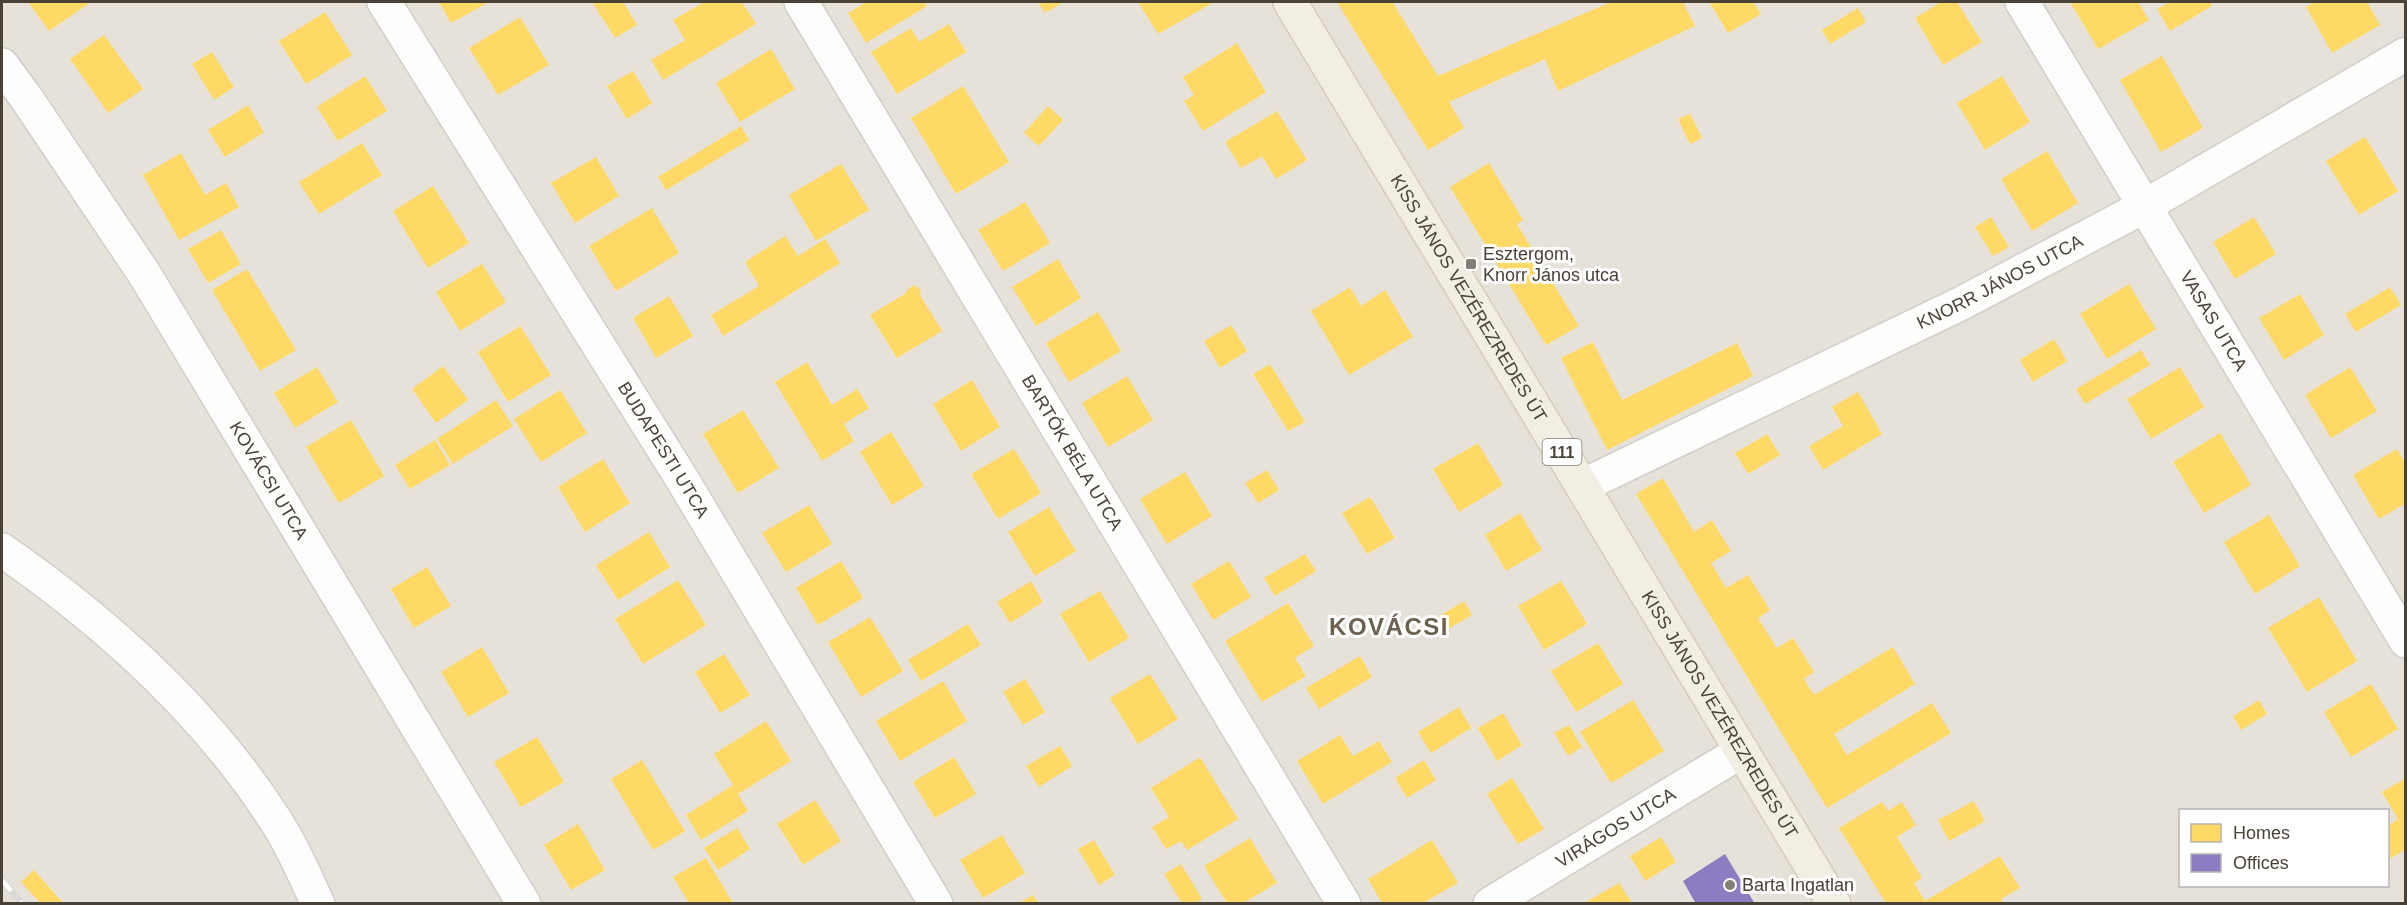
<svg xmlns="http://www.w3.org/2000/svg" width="2407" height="905" viewBox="0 0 2407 905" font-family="Arial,sans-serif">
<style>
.residential{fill:#e6e2d9;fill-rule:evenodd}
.homes{fill:#ffd966}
.offices{fill:#8e7cc3}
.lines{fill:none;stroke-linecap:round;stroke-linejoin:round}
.minor-casing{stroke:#d0cec9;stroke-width:36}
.major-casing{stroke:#d4ccb9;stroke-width:36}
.minor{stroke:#fdfdfc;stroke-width:33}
.major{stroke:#f2eee4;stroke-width:33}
.rail-casing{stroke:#dadad9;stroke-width:7}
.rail{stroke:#fff;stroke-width:4.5;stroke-dasharray:14;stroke-linecap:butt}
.poi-dot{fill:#847f76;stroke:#fff;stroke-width:2}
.labels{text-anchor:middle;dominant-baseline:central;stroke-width:6;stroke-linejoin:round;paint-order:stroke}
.shield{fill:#fff;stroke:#807b73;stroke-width:1.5}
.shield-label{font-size:16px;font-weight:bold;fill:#494237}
.poi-label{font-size:18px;fill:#494237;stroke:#fff;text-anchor:start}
.street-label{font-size:18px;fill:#494237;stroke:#fff}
.district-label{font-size:24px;font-weight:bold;letter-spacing:1.5px;fill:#6c604e;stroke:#fff}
</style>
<rect width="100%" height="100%" fill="#f2f0ec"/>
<path class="residential" d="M2,2H2405V903L2,904ZM2180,810H2388V886H2180Z"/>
<path class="homes" d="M28,2H91L49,31Z
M439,2H489L451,23Z
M592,2H623L637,25L615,38Z
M704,2H742L756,24L663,80L651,60L685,40L673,20Z
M866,2H924L927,6L866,43L848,13Z
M1038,2H1064L1045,13Z
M1138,2H1214L1158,34Z
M1337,2H1396L1393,3L1438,76L1611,2H1683L1695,26L1558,91L1545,59L1449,102L1464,128L1428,150Z
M1713,2H1753L1761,14L1728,33L1710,3Z
M1941,2H1957L1982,42L1943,65L1915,18Z
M2070,2H2138L2149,20L2098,49Z
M2170,2H2210L2212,6L2170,31L2157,9Z
M2314,2H2367L2380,25L2332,53L2306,7Z
M1858,8L1866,22L1830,44L1822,30Z
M325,12L352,55L306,84L279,41Z
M520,17L549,65L498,95L469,48Z
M949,24L966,52L897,94L871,52L911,28L919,42Z
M104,35L143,89L108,113L70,59Z
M1237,43L1266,92L1203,131L1184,101L1194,95L1183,77Z
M771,49L795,89L740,122L716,83Z
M212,52L234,87L214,100L192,64Z
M2162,56L2203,128L2161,152L2120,80Z
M633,71L652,103L627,119L607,86Z
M365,76L387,111L338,141L317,107Z
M2002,76L2030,122L1985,150L1957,103Z
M963,86L1009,162L956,194L911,118Z
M248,105L264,132L225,157L208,130Z
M1048,106L1063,120L1039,146L1024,133Z
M1277,111L1307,160L1276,179L1262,156L1241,168L1225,142Z
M1690,114L1702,138L1690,144L1678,119Z
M741,126L749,140L666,190L658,177Z
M2365,137L2398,191L2359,215L2326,161Z
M362,143L382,175L319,214L299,182Z
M2047,151L2078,203L2032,231L2001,179Z
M181,153L205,195L226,183L239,207L179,240L143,175Z
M596,157L619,196L575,223L551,183Z
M1489,163L1523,220L1517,224L1579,326L1546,345L1450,187Z
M841,164L869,210L816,241L789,195Z
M433,186L469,243L428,268L393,211Z
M1025,202L1050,243L1003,271L978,230Z
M652,208L679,253L616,291L589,246Z
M1991,217L2009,247L1993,256L1975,227Z
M2254,217L2276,254L2235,279L2213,242Z
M221,230L241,264L208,283L188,249Z
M785,236L798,256L825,239L840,263L723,336L711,315L759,286L745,262Z
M1058,259L1081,298L1036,326L1012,287Z
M482,264L506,302L460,331L436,292Z
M247,269L296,350L260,371L212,290Z
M2129,284L2156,329L2107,359L2080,314Z
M914,285L921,290L920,295L942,331L897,358L870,315L906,293L907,290Z
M1350,287L1361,306L1385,290L1413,337L1349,375L1311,311Z
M2390,287L2401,305L2356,332L2345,314Z
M2300,294L2324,335L2284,360L2259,318Z
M669,296L693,336L656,358L633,318Z
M1098,312L1121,351L1069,382L1046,343Z
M1231,325L1247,351L1220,368L1204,341Z
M520,326L551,375L508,402L478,352Z
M2054,339L2067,361L2033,382L2020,360Z
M1593,342L1622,400L1737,343L1753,376L1607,450L1561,358Z
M2141,350L2150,365L2085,404L2076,389Z
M807,362L832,405L857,389L869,408L844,424L854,441L822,461L775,382Z
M1270,364L1305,422L1288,431L1253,374Z
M443,366L468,400L436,423L412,389Z
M317,367L338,402L295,428L274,393Z
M2180,367L2204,407L2151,439L2127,399Z
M2350,367L2377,411L2331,438L2305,395Z
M1127,376L1153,420L1108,447L1082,403Z
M972,380L1000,427L961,451L933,404Z
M560,390L587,433L541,462L514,419Z
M1858,392L1882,434L1823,470L1809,446L1843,426L1832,407Z
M496,400L513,426L453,464L437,439Z
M743,410L779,468L738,493L703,434Z
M351,420L384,476L339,503L306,447Z
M891,432L924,486L892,505L860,452Z
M2220,433L2251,485L2204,513L2173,462Z
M1767,434L1780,455L1748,474L1735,453Z
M435,440L450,465L410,489L395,465Z
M1478,443L1503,485L1459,512L1433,469Z
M1014,449L1041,493L998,519L971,474Z
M2397,449L2406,464V503L2379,519L2353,475Z
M603,459L630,503L585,532L558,487Z
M1267,470L1279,490L1258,503L1245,483Z
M1185,472L1212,516L1167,544L1140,499Z
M1663,478L1694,532L1712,520L1731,551L1711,563L1726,588L1748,575L1770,610L1758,618L1777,648L1793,638L1814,672L1804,679L1814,695L1893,647L1915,684L1834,734L1847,755L1932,703L1951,733L1827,808L1636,494Z
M1370,497L1395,538L1367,554L1342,513Z
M809,505L832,544L786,572L762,533Z
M1049,507L1076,551L1035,576L1008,532Z
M1520,513L1542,550L1506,571L1485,535Z
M2269,515L2300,566L2255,594L2224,542Z
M649,532L670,567L618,600L596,565Z
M1305,554L1316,571L1275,596L1264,578Z
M841,561L863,598L818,625L796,588Z
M1229,561L1251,597L1213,620L1191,584Z
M427,567L451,606L414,628L391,589Z
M678,580L706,625L643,664L615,619Z
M1031,581L1043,602L1010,623L997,602Z
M1561,581L1587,624L1544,650L1518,606Z
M1100,591L1129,638L1089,662L1060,614Z
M2319,597L2357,661L2307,692L2268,628Z
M1464,601L1472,615L1443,632L1435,619Z
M1288,603L1314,646L1295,658L1306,676L1262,702L1225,641Z
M870,617L903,671L861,697L828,642Z
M968,624L981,645L921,681L908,660Z
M1598,643L1623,684L1576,712L1551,671Z
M482,647L509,693L468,717L441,672Z
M724,654L750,695L720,713L695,672Z
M1360,656L1372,677L1319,709L1306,688Z
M1150,674L1178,719L1138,744L1110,698Z
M1025,679L1045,712L1023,725L1003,692Z
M943,681L967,721L900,761L876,721Z
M2371,684L2398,729L2351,757L2324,712Z
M1633,700L1664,751L1611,783L1580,732Z
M2259,700L2267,714L2241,730L2233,716Z
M1459,707L1471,728L1431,753L1418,732Z
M1503,713L1522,745L1497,761L1478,728Z
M766,721L791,761L738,794L748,811L701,840L686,815L733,785L714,754Z
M1569,725L1582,747L1568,756L1554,733Z
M1340,735L1353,756L1379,741L1392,762L1323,804L1297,761Z
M537,737L564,782L521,807L494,762Z
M1060,746L1072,766L1039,787L1026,766Z
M954,757L976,794L935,818L913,782Z
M1200,757L1238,819L1187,850L1181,841L1166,849L1152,827L1169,817L1151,788Z
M642,760L685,831L653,850L611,779Z
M1424,760L1436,780L1407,798L1395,778Z
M1512,778L1544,829L1518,844L1487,794Z
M2406,778V849L2388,860V826L2398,819L2382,792Z
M815,800L841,841L803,865L777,824Z
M1974,801L1985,821L1949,841L1938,820Z
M1882,802L1888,811L1902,802L1916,825L1897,837L1922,878L1914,883L1925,901L2000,856L2020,888L2001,899L2003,903H1886L1839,828Z
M578,824L605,870L571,890L544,845Z
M737,828L750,849L718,870L704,848Z
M1002,835L1025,873L983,898L960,860Z
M1661,837L1676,862L1645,881L1630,856Z
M1250,838L1277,883L1243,903H1227L1204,866Z
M1094,840L1115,875L1099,885L1078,849Z
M1432,840L1458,883L1423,903H1382L1368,879Z
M706,858L733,903H689L673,877Z
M1181,864L1202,899L1195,903H1182L1164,874Z
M34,870L63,903H40L21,882Z
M1619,883L1632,903H1584Z
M1033,895L1038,903H1019Z"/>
<path class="offices" d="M1725,854L1755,904H1696L1683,881Z"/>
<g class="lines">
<g class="minor-casing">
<g id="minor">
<path id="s1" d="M384,2L682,479L936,904"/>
<path id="s2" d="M801,2L1344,904"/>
<path id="s3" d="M2022,2L2406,641"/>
<path id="s4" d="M2,65L27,99L145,275L524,904"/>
<path id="s5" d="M1582,486L1960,304L2145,206L2406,54"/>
<path d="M2,550C106,622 202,708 272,815C291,843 304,874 318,904"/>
<path id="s6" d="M1490,904L1742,751"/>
</g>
</g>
<g class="major-casing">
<g id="major">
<path id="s7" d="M1290,2L1834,904"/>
</g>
</g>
<use href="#minor" class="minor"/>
<use href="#major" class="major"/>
<g class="rail-casing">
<path id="rail" d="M2,880L22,904"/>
</g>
<use href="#rail" class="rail"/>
</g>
<g class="poi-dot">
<rect x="1465" y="258" width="12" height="12" rx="3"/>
<circle cx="1730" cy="885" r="6"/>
</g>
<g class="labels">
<rect class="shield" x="1542.5" y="439" width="39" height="26" rx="4.5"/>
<g class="shield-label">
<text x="1562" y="452">111</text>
</g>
<g class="poi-label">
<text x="1483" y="254">Esztergom,<tspan x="1483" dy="21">Knorr János utca</tspan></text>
<text x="1742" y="885">Barta Ingatlan</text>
</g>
<g class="street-label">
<text stroke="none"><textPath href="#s5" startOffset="465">KNORR JÁNOS UTCA</textPath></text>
<text stroke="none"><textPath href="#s7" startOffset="346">KISS JÁNOS VEZÉREZREDES ÚT</textPath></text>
<text stroke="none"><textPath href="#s3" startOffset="372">VASAS UTCA</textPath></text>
<text stroke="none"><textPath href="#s1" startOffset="528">BUDAPESTI UTCA</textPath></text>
<text stroke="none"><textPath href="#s2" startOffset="526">BARTÓK BÉLA UTCA</textPath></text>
<text stroke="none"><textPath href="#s4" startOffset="494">KOVÁCSI UTCA</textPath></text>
<text stroke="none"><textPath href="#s7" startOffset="832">KISS JÁNOS VEZÉREZREDES ÚT</textPath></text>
<text stroke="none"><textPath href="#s6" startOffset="147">VIRÁGOS UTCA</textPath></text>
</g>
<g class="district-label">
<text x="1389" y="626">KOVÁCSI</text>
</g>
</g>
<rect width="2407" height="905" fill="none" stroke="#494237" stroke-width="6"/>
<rect x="2179" y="809" width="210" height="78" fill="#ffffff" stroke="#b6b3af" stroke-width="1.5"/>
<rect x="2191" y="824" width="30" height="18" fill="#ffd966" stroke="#b6b3af" stroke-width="1.5"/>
<text x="2233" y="839" font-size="18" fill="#494237">Homes</text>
<rect x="2191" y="854" width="30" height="18" fill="#8e7cc3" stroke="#b6b3af" stroke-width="1.5"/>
<text x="2233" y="869" font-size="18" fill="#494237">Offices</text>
</svg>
